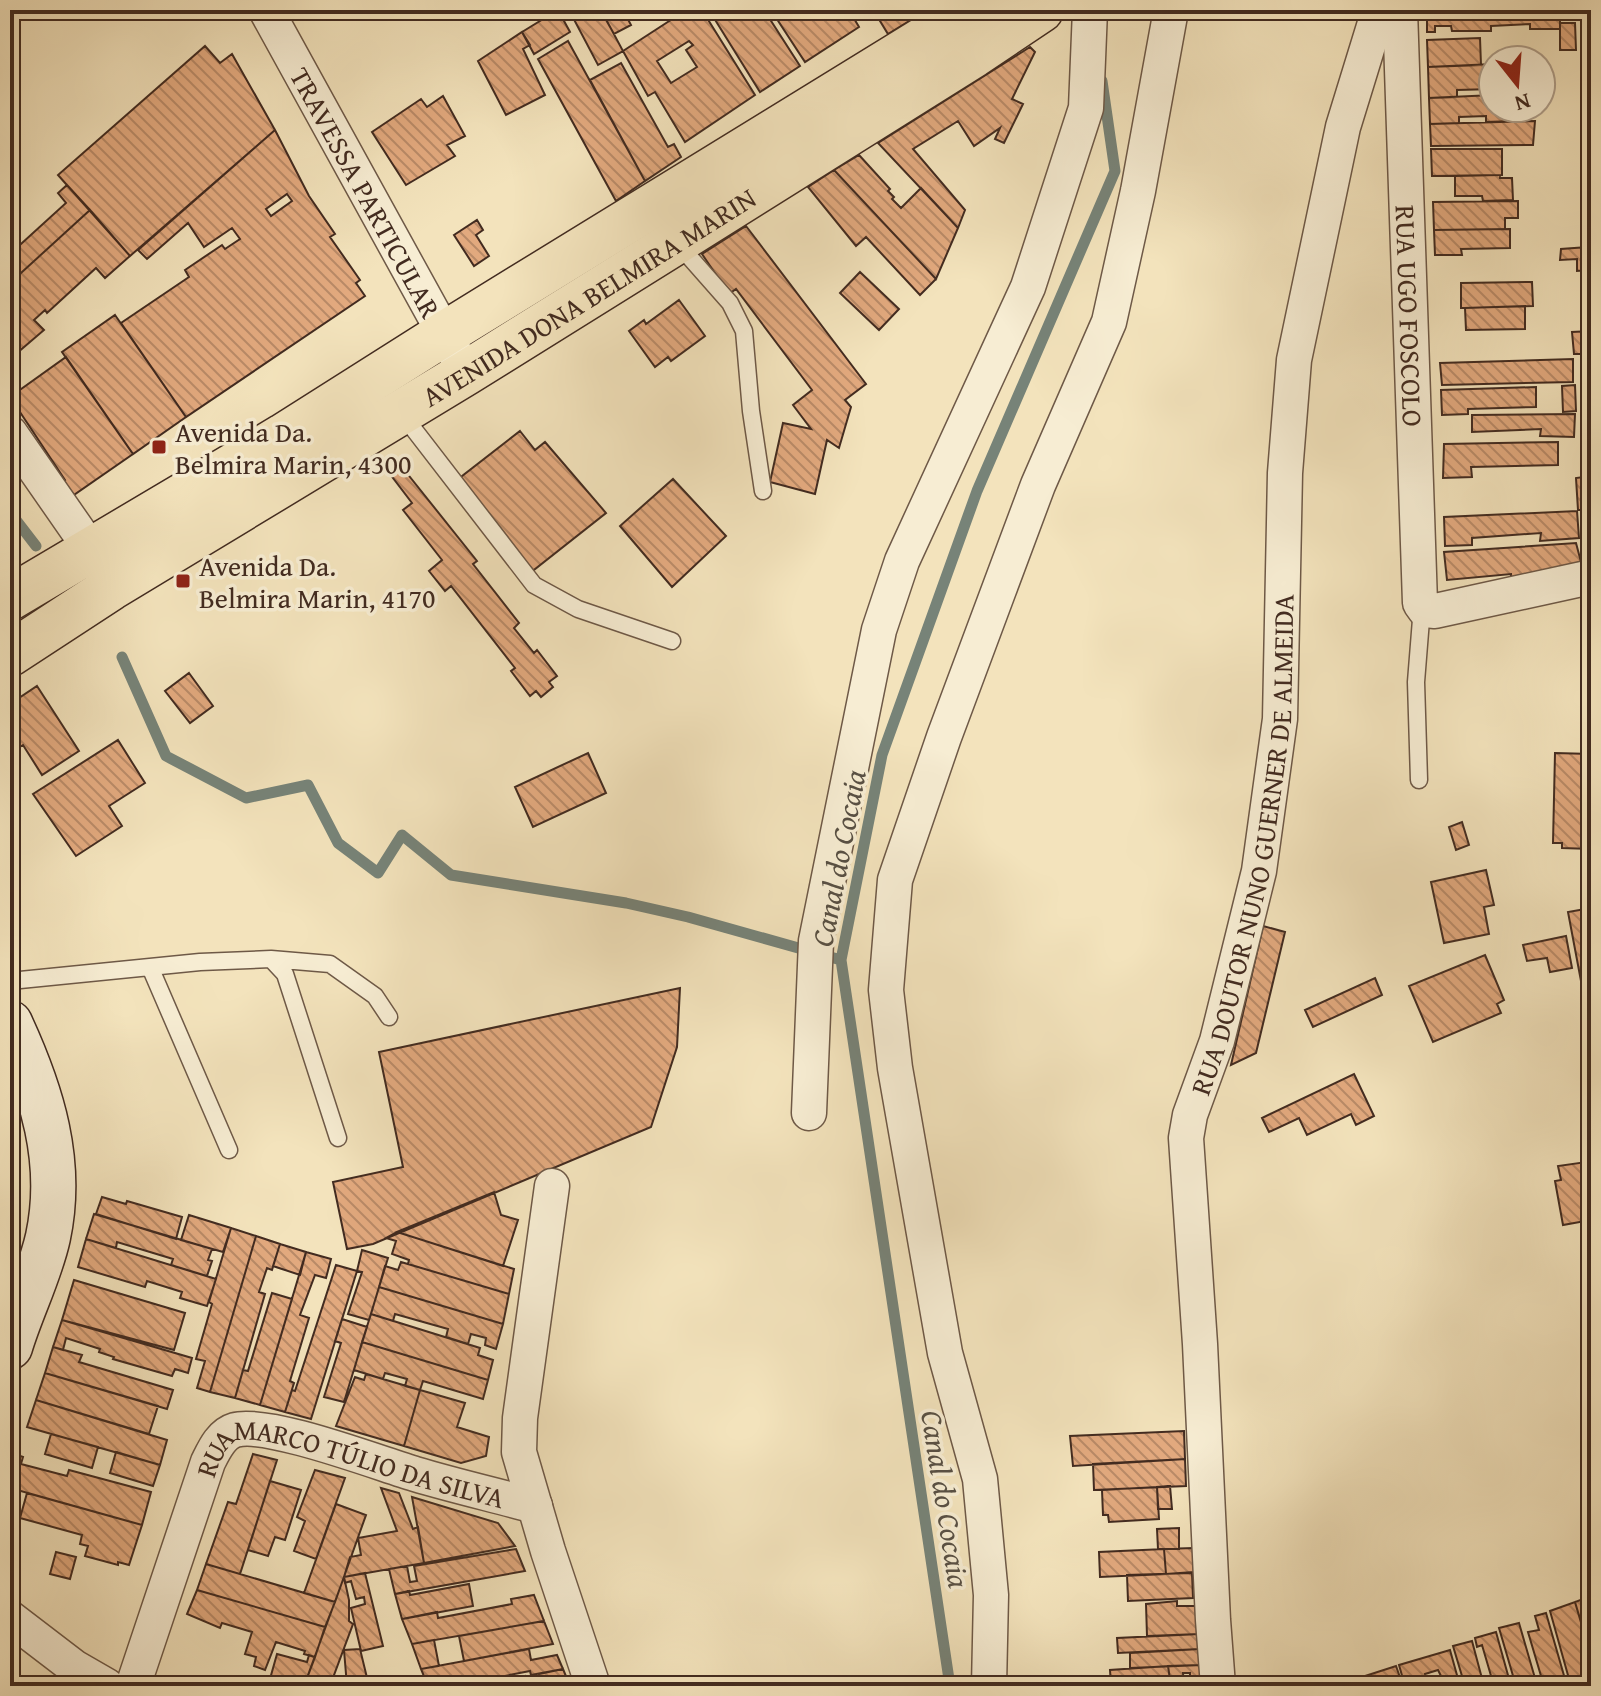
<svg xmlns="http://www.w3.org/2000/svg" width="1601" height="1696" viewBox="0 0 1601 1696" font-family="'Gentium Book Plus',serif">
<style>
.lines{fill:none;stroke-linecap:round;stroke-linejoin:round}
.stream{stroke:#778378;stroke-width:11}
.building{fill:url(#building-back-hatch);stroke:#422b20;stroke-width:2;fill-rule:evenodd}
.service-casing{stroke:#6e5947;stroke-width:19}
.minor-casing{stroke:#6e5947;stroke-width:37}
.secondary-casing{stroke:#422b20;stroke-width:47}
.primary-casing{stroke:#422b20;stroke-width:47}
.service{stroke:#f7edd3;stroke-width:16}
.minor{stroke:#f7edd3;stroke-width:34}
.secondary{stroke:#f7edd3;stroke-width:44}
.primary{stroke:#f3e3bc;stroke-width:44}
.poi-dot{fill:#8f2418;stroke:#f7edd3;stroke-width:3}
.labels{text-anchor:middle;dominant-baseline:central;stroke-width:7;stroke-linejoin:round;paint-order:stroke}
.street-label{font-size:28px;fill:#422b20;stroke:#f7edd3}
.poi-label{font-size:28px;fill:#422b20;stroke:#f7edd3;text-anchor:start}
.water-label{font-size:30px;font-style:italic;fill:#585044;stroke:#f7edd3}
</style>
<defs>
<pattern id="building-back-hatch" width="6" height="6" patternUnits="userSpaceOnUse" patternTransform="scale(2)"><rect width="6" height="6" fill="#e2a97e"/><path d="M-1 5l2 2M0 0l6 6M5-1l2 2" fill="none" stroke="#b98a67"/></pattern>
</defs>
<rect width="100%" height="100%" fill="#f3e3bc"/>
<filter id="stains"><feTurbulence type="fractalNoise" baseFrequency=".0025" numOctaves="4"/><feColorMatrix values="0 0 0 0 .2 0 0 0 0 .09 0 0 0 0 .02 0 0 0 .5 -.17"/></filter>
<radialGradient id="worn" r=".72"><stop offset=".6" stop-color="#630" stop-opacity="0"/><stop offset="1" stop-color="#630" stop-opacity=".3"/></radialGradient>
<g class="lines">
<path class="stream" d="M10,517L16,520L36,546
M122,657L166,756L246,798L308,785L338,843L378,873L402,835L451,875L626,903L688,917L841,960
M950,1686L841,960L882,755L977,491L1115,171L1102,81"/>
</g>
<path class="building" d="M558,10L570,32L534,54L522,32Z
M569,10H601L623,51L598,65Z
M601,10H618L605,18Z
M618,10H623L631,25L614,34L605,18Z
M677,10H702L755,95L685,142L655,92L648,96L623,51L680,14ZM689,41L693,45L686,50L697,67L671,83L657,61Z
M709,10H764L800,66L760,92Z
M771,10H849L859,27L805,62Z
M887,10H927L888,34L877,16Z
M1427,10H1560V29H1530V24L1491,26V31H1452L1451,26H1435V32H1427Z
M1585,10H1591V23H1585Z
M1560,23H1575L1576,50H1560Z
M1585,23H1591V44H1585Z
M522,32L530,45L523,49L545,95L506,115L478,61Z
M1480,38L1481,65L1428,67L1427,40Z
M568,41L645,181L616,201L538,59Z
M205,46L220,63L232,54L275,130L130,256L58,175Z
M1030,47L1035,52L1012,99L1023,104L1004,143L995,139L1000,128L974,146L958,121L913,149L965,210L958,228L878,143Z
M621,63L668,147L674,144L681,157L645,181L590,80Z
M1493,64V89L1457,90V97L1429,98L1428,67Z
M1493,95V108H1514L1515,121L1486,122V116L1459,117V123L1430,124L1429,98Z
M443,96L465,136L447,145L455,156L406,185L372,132L421,99L427,107Z
M1535,121L1533,145L1431,146L1430,124Z
M275,130L309,196L335,234L330,237L360,280L356,283L365,296L186,417L121,323L189,277L185,270L222,245L225,249L240,239L232,228L204,247L188,223L147,259L138,250ZM287,194L292,201L271,216L266,209Z
M1431,149H1502V175L1432,176Z
M859,155L890,189L888,191L894,197L892,199L901,208L921,188L958,228L936,279L834,170Z
M834,170L936,279L920,295L866,237L856,246L808,187Z
M1500,175V178H1512L1513,200L1483,201L1482,196H1455V176Z
M67,185L90,210L10,283V254L66,203L58,193Z
M1518,201V218H1505V229L1434,230L1433,202Z
M1585,205H1591V226L1586,227Z
M90,210L130,256L105,278L96,268L47,313L45,310L34,320L44,330L10,359V283Z
M477,220L483,230L476,235L489,256L474,266L454,235Z
M746,226L866,384L845,400L851,407L839,448L827,440L815,494L770,482L783,423L811,429L793,405L812,390L736,289L729,294L702,254Z
M1586,226H1591V247H1588Z
M1510,229V248L1461,249L1462,255H1435L1434,230Z
M1588,247H1591V270L1577,271V259L1560,260L1561,249Z
M860,272L899,309L879,330L840,293Z
M1532,282L1533,306L1461,308V283Z
M679,300L705,336L671,361L668,357L655,367L629,331L644,320L646,324Z
M1525,306V329L1466,330L1465,308Z
M115,315L186,417L133,454L62,352Z
M1591,331V354H1574L1572,332Z
M66,357L133,454L68,499L59,485L65,480L10,397Z
M1584,358H1591V383H1586Z
M1573,359V382L1442,385L1440,363Z
M1575,385L1576,411L1563,412L1562,386Z
M1536,387V407L1468,409V414L1442,415L1441,390Z
M1575,414L1574,437L1540,436L1541,429L1472,432V415Z
M520,431L535,450L545,442L606,513L530,573L457,480Z
M1558,442V465L1471,467L1472,477L1443,478L1444,444Z
M402,467L477,561L473,564L519,623L514,628L534,653L537,650L557,676L549,682L553,687L541,697L536,691L530,696L511,671L515,668L451,586L445,591L429,571L442,560L403,510L412,503L390,474Z
M1591,476V537L1584,538L1581,510H1578L1576,478Z
M673,479L726,536L672,587L620,526Z
M1577,511L1579,538L1540,541L1541,533L1472,538V545L1445,546L1444,517Z
M1576,543L1581,562L1511,578V574L1447,580L1444,552Z
M189,673L213,706L190,723L165,691Z
M37,686L79,751L42,775L23,745L10,753V704Z
M118,740L145,783L109,806L122,826L76,856L33,794Z
M588,753L606,793L533,827L515,787Z
M1555,753L1591,754V849L1562,848V843H1553Z
M1462,822L1469,845L1456,850L1449,827Z
M1486,870L1494,905L1484,907L1489,934L1444,943L1431,882Z
M1591,908V979L1581,981L1568,912Z
M1263,926L1285,932L1256,1053L1231,1065Z
M1566,936L1572,968L1550,972L1547,958L1527,961L1523,945Z
M1485,955L1504,1000L1497,1004L1501,1013L1433,1042L1409,986Z
M1375,978L1382,995L1313,1027L1305,1010Z
M680,988L677,1047L651,1127L373,1244L347,1249L333,1182L403,1167L379,1052Z
M1354,1074L1374,1116L1356,1125L1351,1114L1307,1135L1299,1118L1269,1132L1262,1118Z
M10,1114L17,1158L10,1155Z
M10,1155L17,1158L19,1194L10,1191Z
M1586,1162L1589,1176L1591,1175V1220L1563,1225L1555,1181L1561,1180L1558,1166Z
M494,1192L501,1215L518,1220L503,1266L397,1232Z
M102,1197L126,1204L127,1201L182,1217L176,1239L96,1214Z
M94,1214L212,1249L208,1260L212,1261L207,1276L171,1265L173,1259L117,1242L116,1248L86,1239Z
M189,1215L231,1228L223,1252L181,1240Z
M231,1228L256,1236L210,1392L197,1388L205,1361L196,1359L212,1304L209,1302Z
M397,1232L514,1269L509,1294L408,1264L409,1260L392,1254L396,1241L386,1238Z
M256,1236L280,1244L272,1270L267,1268L259,1292L265,1294L235,1398L210,1392Z
M86,1239L216,1279L207,1306L180,1298L182,1292L147,1281L145,1287L78,1267Z
M280,1244L306,1252L300,1275L273,1266Z
M362,1250L388,1258L369,1320L348,1314L362,1272L357,1271Z
M306,1252L331,1259L326,1278L315,1275L300,1315L309,1318L290,1381L294,1383L285,1412L260,1405Z
M401,1262L509,1294L503,1324L379,1287L385,1266L398,1270Z
M336,1265L357,1271L311,1419L285,1412L292,1390L295,1391Z
M74,1280L185,1313L174,1350L62,1320Z
M379,1287L503,1324L496,1349L485,1345L486,1338L471,1334L468,1344L446,1337L448,1329L395,1314L393,1321L371,1314Z
M272,1293L292,1299L260,1405L235,1398L243,1370L248,1371Z
M371,1314L480,1348L478,1355L493,1360L488,1380L362,1342Z
M342,1319L367,1327L344,1402L324,1397L341,1343L335,1341Z
M62,1320L192,1358L188,1373L175,1369L172,1376L113,1359L114,1357L99,1352L100,1349L66,1338L63,1350L53,1347Z
M362,1342L488,1380L483,1399L423,1381L420,1390L405,1386L407,1379L385,1373L383,1379L354,1370Z
M53,1347L82,1355L79,1362L173,1390L167,1409L45,1373Z
M45,1373L158,1406L149,1434L36,1400Z
M366,1374L420,1390L404,1446L336,1426L355,1377L364,1380Z
M420,1390L465,1403L457,1427L489,1437L486,1456L461,1463L404,1446Z
M36,1400L167,1440L160,1465L27,1427Z
M1184,1431L1185,1459L1073,1466L1070,1436Z
M51,1434L98,1447L92,1468L45,1454Z
M116,1452L160,1465L153,1486L110,1473Z
M253,1454L277,1460L240,1574L206,1564L228,1502L236,1504Z
M17,1455L23,1457L21,1464L67,1476L69,1470L151,1492L142,1525L10,1488V1478Z
M1185,1459L1186,1486L1094,1490L1093,1464Z
M315,1470L345,1478L316,1559L294,1551L305,1521L297,1517Z
M270,1481L301,1490L285,1540L275,1537L268,1556L248,1550Z
M1170,1486L1172,1509H1158L1157,1487Z
M1157,1487L1159,1519L1109,1522L1108,1515H1103L1102,1490Z
M381,1488L399,1493L413,1529L418,1527L424,1563L344,1577L350,1557L361,1555L358,1538L397,1531Z
M27,1493L142,1525L129,1565L118,1562V1565L85,1556L88,1546L80,1544L82,1535L20,1518Z
M412,1497L498,1523L515,1546L424,1563Z
M336,1504L366,1515L335,1602L304,1593Z
M1179,1528V1549H1158L1157,1529Z
M1193,1548L1194,1572L1166,1574L1164,1549Z
M516,1549L525,1571L395,1594L389,1569L407,1566L410,1582L417,1581L414,1566Z
M1164,1549L1166,1574L1100,1577L1099,1552Z
M56,1552L76,1557L70,1579L50,1574Z
M206,1564L335,1602L325,1627L197,1590Z
M365,1573L383,1646L361,1651L351,1608L365,1604L364,1597L356,1599L351,1581L345,1583L344,1577Z
M1192,1573L1193,1598L1128,1601L1127,1575Z
M344,1577L349,1600V1621L353,1624L331,1683L329,1682L327,1686H304Z
M469,1584L473,1606L402,1619L395,1594L409,1591L410,1595Z
M197,1590L325,1627L315,1657L304,1654L305,1651L276,1642L265,1670L254,1666L256,1657L245,1654L252,1632L222,1623L220,1628L187,1614Z
M534,1595L544,1621L412,1644L402,1619L437,1612L438,1618L512,1604L511,1599Z
M1591,1596V1634L1585,1636L1575,1602Z
M1177,1601V1606H1200V1634L1147,1636L1146,1604Z
M1575,1602L1591,1656V1686H1571L1550,1611Z
M1546,1613L1567,1686H1544L1528,1632L1539,1630L1535,1616Z
M544,1621L553,1644L464,1661L459,1636Z
M1519,1623L1537,1685L1533,1686H1516L1499,1628Z
M1496,1632L1511,1686H1494L1482,1645L1477,1647L1475,1638Z
M1200,1634V1649L1118,1653L1117,1638Z
M434,1640L439,1666L421,1669L412,1644Z
M1472,1641L1484,1686H1465L1453,1646Z
M360,1649L369,1686H347L344,1650Z
M529,1649L531,1660L557,1655L563,1669L531,1675L530,1671L453,1686H428L421,1669Z
M1200,1649L1201,1665L1130,1668V1653Z
M1450,1650L1460,1686H1446L1438,1670L1425,1674L1428,1683L1405,1686L1399,1665Z
M277,1654L307,1662L309,1655L315,1657L304,1686H268Z
M1200,1665L1202,1686H1190V1673H1183L1184,1686H1171L1168,1666Z
M1168,1666L1171,1686H1111L1110,1670Z
M1396,1666L1403,1686H1361L1359,1678Z
M563,1669L570,1686H495L499,1685L498,1681L525,1676L526,1681L540,1678L539,1674Z"/>
<g class="lines">
<g class="service-casing">
<path id="service" d="M678,244L730,303L744,331L751,411L763,491
M402,414L534,585L578,609L672,641
M1419,780L1416,682L1422,607
M271,959L330,964L375,996L389,1017
M150,967L229,1150
M10,981L200,962L271,959L285,974L338,1138"/>
</g>
<g class="minor-casing">
<g id="minor">
<path id="s1" d="M266,10L466,373"/>
<path id="s2" d="M1400,10L1420,603L1425,610L1435,611L1591,577"/>
<path d="M10,433L92,551L101,570"/>
<path d="M809,1113L816,941L879,630L902,561L1028,287L1086,108L1090,10"/>
<path d="M552,1186L520,1418L519,1452L548,1551L593,1686"/>
<path d="M10,1618L74,1667L107,1686"/>
<path id="s3" d="M133,1686L208,1462C214,1450 221,1434 235,1430C268,1421 378,1463 415,1474C455,1486 495,1495 535,1506"/>
<path d="M989,1686L991,1595L980,1479L945,1353L895,1068L886,990L895,880L944,737L1038,485L1109,322L1138,191L1171,10"/>
<path id="s4" d="M1218,1686L1213,1620L1200,1344L1186,1138L1190,1115L1217,1041L1259,871L1280,719L1285,473L1294,360L1343,127L1379,10"/>
</g>
</g>
<g class="secondary-casing">
<path id="secondary" d="M10,1023C42,1092 64,1162 48,1237C40,1274 21,1310 10,1347"/>
</g>
<g class="primary-casing">
<g id="primary">
<path d="M10,598L283,436L444,334L971,10"/>
<path id="s5" d="M10,654L111,588L466,373L676,242L974,55L1041,10"/>
</g>
</g>
<use href="#service" class="service"/>
<use href="#minor" class="minor"/>
<use href="#secondary" class="secondary"/>
<use href="#primary" class="primary"/>
</g>
<g class="poi-dot">
<rect x="151" y="439" width="16" height="16" rx="4"/>
<rect x="175" y="573" width="16" height="16" rx="4"/>
</g>
<g class="labels">
<g class="street-label">
<text stroke="none"><textPath href="#s1" startOffset="208">TRAVESSA PARTICULAR</textPath></text>
<text stroke="none"><textPath href="#s5" startOffset="680">AVENIDA DONA BELMIRA MARIN</textPath></text>
<text stroke="none"><textPath href="#s2" startOffset="306">RUA UGO FOSCOLO</textPath></text>
<text stroke="none"><textPath href="#s4" startOffset="850">RUA DOUTOR NUNO GUERNER DE ALMEIDA</textPath></text>
<text stroke="none"><textPath href="#s3" startOffset="390">RUA MARCO TÚLIO DA SILVA</textPath></text>
</g>
<g class="poi-label">
<text x="175" y="431">Avenida Da.<tspan x="175" dy="32">Belmira Marin, 4300</tspan></text>
<text x="199" y="565">Avenida Da.<tspan x="199" dy="32">Belmira Marin, 4170</tspan></text>
</g>
<g class="water-label">
<text transform="translate(838 858) rotate(-79)">Canal do Cocaia</text>
<text transform="translate(946 1499) rotate(81)">Canal do Cocaia</text>
</g>
</g>
<rect width="1601" height="1696" fill="none" stroke="#f3e3bc" stroke-width="40"/>
<rect x="12" y="12" width="1577" height="1672" fill="none" stroke="#422b20" stroke-width="4"/>
<rect x="20" y="20" width="1561" height="1656" fill="none" stroke="#422b20" stroke-width="2"/>
<g transform="translate(1517 84) rotate(163)"><circle r="38" fill="#f7edd3" stroke="#af9f8b" stroke-width="2"/>
<path d="M0-6L14 30L0 20L-14 30Z" fill="#8f2418"/>
<text y="-12" font-size="22" font-weight="bold" text-anchor="middle" fill="#422b20">N</text>
</g>
<rect width="100%" height="100%" filter="url(#stains)"/>
<rect width="100%" height="100%" fill="url(#worn)"/>
</svg>
